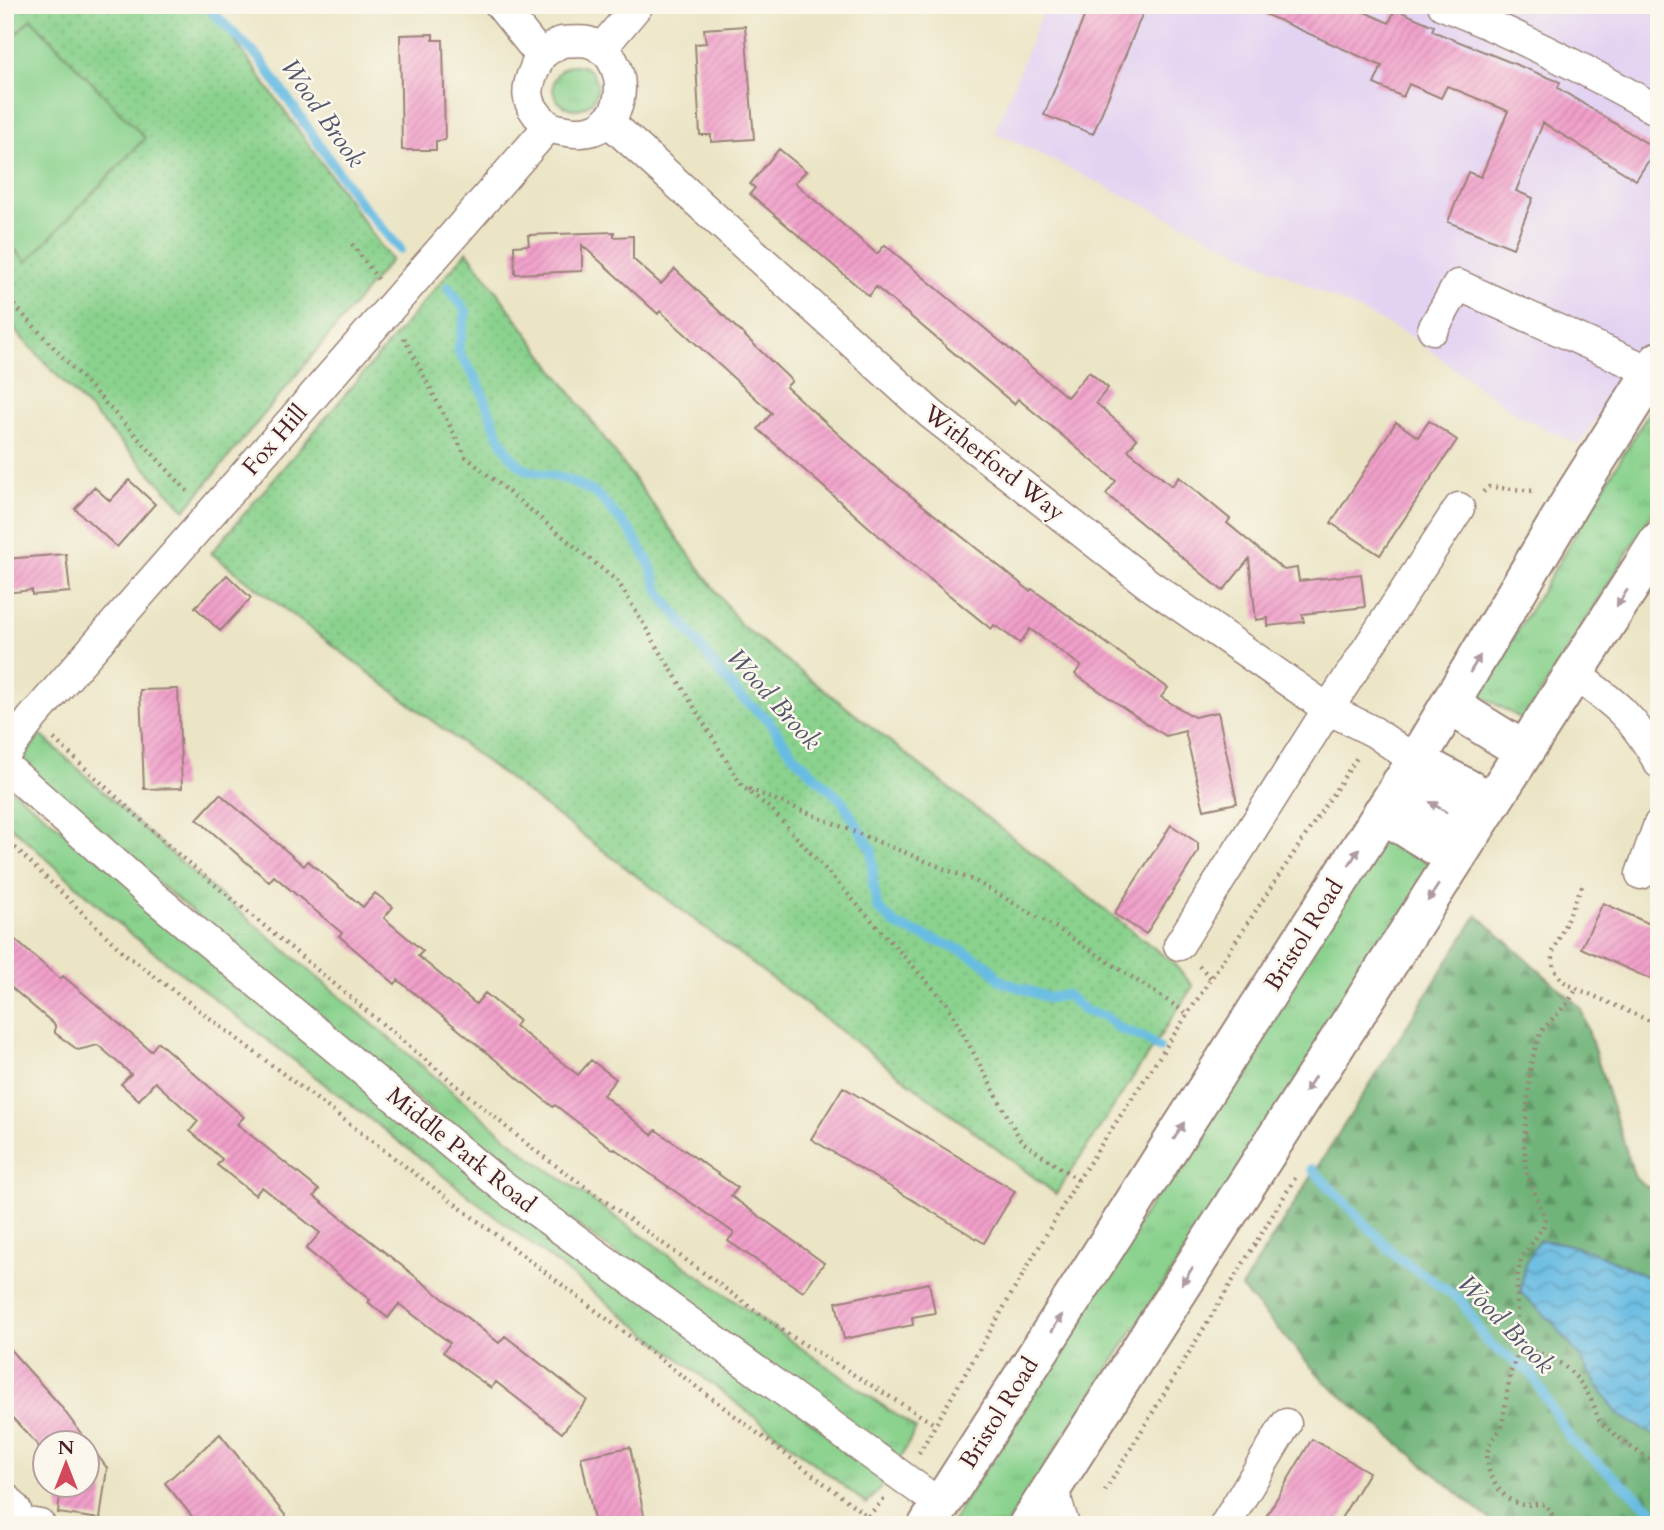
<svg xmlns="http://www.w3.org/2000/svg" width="1664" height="1530" viewBox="0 0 1664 1530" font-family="Cardo,serif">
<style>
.built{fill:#e3d3f2}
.grass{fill:url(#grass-tufts);stroke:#6a785c;stroke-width:2}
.forest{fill:url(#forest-firs);stroke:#5c6a52;stroke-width:2}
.park{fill:url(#park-dots);stroke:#6a785c;stroke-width:2}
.pitch{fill:#8ad28e;stroke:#6a785c;stroke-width:2}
.water{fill:url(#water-waves);stroke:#586e87;stroke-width:2}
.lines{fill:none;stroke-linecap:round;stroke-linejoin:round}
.stream{stroke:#67bce3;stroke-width:10}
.building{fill:url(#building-hatch)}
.minor-casing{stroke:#9a8278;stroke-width:33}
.highway-casing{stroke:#9a8278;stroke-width:42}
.path{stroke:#9a8278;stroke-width:4.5;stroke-dasharray:2 5;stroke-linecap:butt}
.minor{stroke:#fff;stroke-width:30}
.highway{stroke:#fff;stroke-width:38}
.oneway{fill:#ae9aa0}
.labels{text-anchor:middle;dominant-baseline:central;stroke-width:5;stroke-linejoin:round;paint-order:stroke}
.street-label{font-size:24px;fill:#4a1f2b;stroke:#fbf7ec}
.water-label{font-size:26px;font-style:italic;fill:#54566b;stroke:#fbf7ec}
</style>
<defs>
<pattern id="grass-tufts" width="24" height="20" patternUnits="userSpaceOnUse" patternTransform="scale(1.75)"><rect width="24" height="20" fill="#8ad28e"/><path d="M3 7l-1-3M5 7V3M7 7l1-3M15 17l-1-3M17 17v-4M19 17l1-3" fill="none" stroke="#79b47b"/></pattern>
<pattern id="forest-firs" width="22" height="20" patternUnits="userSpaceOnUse" patternTransform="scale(1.75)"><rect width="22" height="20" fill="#6fb479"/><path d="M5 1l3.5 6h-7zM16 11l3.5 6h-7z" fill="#5d9263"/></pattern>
<pattern id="park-dots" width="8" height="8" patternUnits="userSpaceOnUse" patternTransform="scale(1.75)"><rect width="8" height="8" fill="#8ad28e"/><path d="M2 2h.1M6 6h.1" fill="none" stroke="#79b47b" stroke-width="1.8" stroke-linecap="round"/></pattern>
<pattern id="water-waves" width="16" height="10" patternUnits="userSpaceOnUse" patternTransform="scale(1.75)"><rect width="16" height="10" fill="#67bce3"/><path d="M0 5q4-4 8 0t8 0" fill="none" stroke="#5798b8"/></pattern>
<pattern id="building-hatch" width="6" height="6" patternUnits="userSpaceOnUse" patternTransform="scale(1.75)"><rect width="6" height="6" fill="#f09fc9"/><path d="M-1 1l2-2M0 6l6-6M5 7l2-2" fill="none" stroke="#cf88ad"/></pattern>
</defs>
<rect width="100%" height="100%" fill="#fbf7ec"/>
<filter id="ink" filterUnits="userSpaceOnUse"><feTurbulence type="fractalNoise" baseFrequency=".0143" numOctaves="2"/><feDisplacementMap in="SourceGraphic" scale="14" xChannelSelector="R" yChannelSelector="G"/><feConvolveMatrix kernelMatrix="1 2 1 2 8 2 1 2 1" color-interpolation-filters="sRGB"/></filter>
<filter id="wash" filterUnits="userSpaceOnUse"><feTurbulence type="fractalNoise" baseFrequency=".00686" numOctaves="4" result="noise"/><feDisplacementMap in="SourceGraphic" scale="28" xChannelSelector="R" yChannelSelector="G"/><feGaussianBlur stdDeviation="1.57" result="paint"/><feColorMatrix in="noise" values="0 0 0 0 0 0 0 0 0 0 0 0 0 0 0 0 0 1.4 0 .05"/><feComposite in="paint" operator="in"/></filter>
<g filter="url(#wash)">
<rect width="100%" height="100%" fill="#ebe5c6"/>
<path class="built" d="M1045,5H1659V321L1579,445L1514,413L1411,336L995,132Z"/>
<path class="grass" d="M553 87a22 22 0 1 1 44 0a22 22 0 1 1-44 0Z
M1659,395V502L1524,720L1479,695Z
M41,735L175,857L525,1153L916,1429L897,1464L493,1162L16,765Z
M5,784L886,1481L867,1504L127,931L5,821Z
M1382,834L1436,868L1006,1525H950Z"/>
<path class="forest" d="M1477,915L1581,1008L1635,1178L1659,1195V1525H1496L1325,1382L1241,1288Z"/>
<path class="park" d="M5,5H209L391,260L185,510L5,320Z
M467,251L741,625L1173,963L1193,986L1056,1194L211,553Z"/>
<path class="pitch" d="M31,19L145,138L27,262L5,239V45Z"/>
<path class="water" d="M1539,1240C1578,1242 1624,1265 1659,1283V1438L1619,1415L1599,1388L1582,1360L1554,1324L1521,1293C1522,1271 1527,1258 1539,1240Z"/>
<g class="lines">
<path class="stream" d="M205,5L260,59L357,199L400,249
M448,287L466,311L458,351L478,382L499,436L511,457L526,470L569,480L597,494L630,531L649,562L660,593L718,670L741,697L767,719L795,757L842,801L872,850L873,883L877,907L896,925L963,951L986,964L1001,981L1049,998L1067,995L1085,1011L1104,1016L1120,1029L1143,1037L1159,1048
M1312,1169L1397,1257L1461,1300L1487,1342L1531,1373L1571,1440L1659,1516"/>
</g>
<g id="blocks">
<path class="building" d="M1089,5H1146L1093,134L1044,115Z
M1244,5H1349L1389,23L1395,9L1434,26L1432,31L1560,82L1558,88L1656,149L1636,180L1543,123L1516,191L1533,198L1513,248L1448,222L1468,172L1481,177L1508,111L1447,86L1441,98L1409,84L1403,97L1374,84L1382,66Z
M745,26L754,139L711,142V135H700L695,44L706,43L704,29Z
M433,34V40H443L445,140L436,141V150H402L400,35Z
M779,149L806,171L795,183L877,254L885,245L1067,397L1089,372L1108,388L1096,403L1137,439L1128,450L1172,486L1179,477L1230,519L1227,523L1284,570L1297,568L1299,581L1361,574L1365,607L1302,614L1304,622L1268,626V618L1256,620L1249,559L1223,591L1106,494L1116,481L1046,422L1018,399L1014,404L876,287L869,296L750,194L755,188L750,184Z
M614,232V237L633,236V259L661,284L675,269L792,381L786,387L876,468L1030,591L1032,589L1168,688L1161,697L1194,717L1218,712L1237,803L1204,810L1185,731L1166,736L1153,728L1075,674L1081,666L1030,629L1020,643L994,625L991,629L905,559L758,429L772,413L660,311L658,314L582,245V271L515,274L514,246L529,245L528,235Z
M1429,421L1457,440L1380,555L1331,523L1396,422L1418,437Z
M129,480L155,504L117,547L75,509L94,487L110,501Z
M66,554L70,592L32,595V590L5,593V559Z
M227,575L251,598L220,631L195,607Z
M178,689L182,788L144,789L140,690Z
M220,794L304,866L308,861L363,907L375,893L393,907L384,918L423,951L418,956L476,1004L485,993L519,1021L515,1026L578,1075L591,1060L616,1079L603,1095L652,1135L656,1130L738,1188L731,1196L824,1263L803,1292L728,1241L734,1233L615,1149L614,1150L555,1105L553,1107L398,980L395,984L339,936L342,933L274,876L269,882L197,819Z
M1171,825L1198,843V852L1146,934L1114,914Z
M1603,903L1659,928V983L1581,948Z
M5,931L60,979L63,976L151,1051L158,1042L244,1117L237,1124L319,1190L314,1196L499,1343L505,1336L587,1400L562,1433L496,1382L491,1388L467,1371L443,1352L450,1343L399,1304L388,1318L368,1302L370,1300L306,1249L320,1233L262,1187L255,1195L217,1165L222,1159L190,1131L198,1121L155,1082L139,1100L121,1084L131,1074L98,1045L78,1050L55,1033V1025L5,982Z
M843,1087L1015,1191L984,1243L811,1139Z
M929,1283L935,1313L912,1317L913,1325L844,1339L836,1302Z
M5,1344L59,1404L107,1468L100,1519L58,1513L61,1485H88V1443H46V1456L36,1443L5,1410Z
M220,1434L293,1525H199L165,1483Z
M1312,1439L1369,1472L1337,1525H1261Z
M630,1447L646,1525H595L581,1457Z"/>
</g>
</g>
<g filter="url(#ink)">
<use href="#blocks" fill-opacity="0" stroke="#9a8278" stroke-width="2"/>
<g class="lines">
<g class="minor-casing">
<path id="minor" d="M500,5L540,55
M1443,5C1518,35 1589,71 1659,111
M561,42C569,42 580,40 588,42C634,53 633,143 567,131C558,130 549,128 543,121C525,103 525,90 535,68C537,63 539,57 543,54C548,49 555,46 561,42Z
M601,49L638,5
M607,120L931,414L1147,583L1328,709L1374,732L1416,761
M1433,329L1458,285L1652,372
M1574,674C1615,703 1634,717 1659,763
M5,754L32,718L548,127
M5,766L148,892L502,1186L941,1505
M1641,874L1659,824
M1179,945L1328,709L1459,508
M1052,1486L1064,1525
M5,1497L16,1510L14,1525
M15,1521L40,1525
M1225,1525L1286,1424"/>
</g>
<g class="highway-casing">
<path id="highway" d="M1450,705L1524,751
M1416,761L1492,802
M1401,783L1474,830
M1382,813L1456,858
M928,1525L1416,761L1575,494L1659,361
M1028,1525L1659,541"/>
</g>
<path class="path" d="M352,244L378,279
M5,295L190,494
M404,338L466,457L618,582L742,786L771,809L947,1004L1021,1141L1078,1180
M1483,492L1489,487L1536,491
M54,739L179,855L533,1149L789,1335L936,1425
M749,789L977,882L1055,927L1188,1014
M5,838L125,954L879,1525
M1582,886L1553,952C1552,968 1556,976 1569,985L1659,1025
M1199,966L1212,979
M1520,1349C1555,1354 1577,1371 1592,1402C1596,1408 1596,1417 1601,1422C1615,1437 1641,1454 1659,1465
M919,1453L1078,1180L1358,756
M1105,1491L1297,1175
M868,1516L884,1499
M1562,1525L1555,1519L1546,1505C1537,1502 1528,1507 1519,1504C1496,1496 1481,1466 1490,1444C1493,1437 1499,1433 1502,1426L1510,1374L1520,1349L1517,1316V1279L1521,1259L1543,1227L1545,1218L1526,1171L1524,1143L1531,1064L1540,1033L1569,1001L1577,988"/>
<use href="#minor" class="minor"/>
<use href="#highway" class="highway"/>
</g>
<defs><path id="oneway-solid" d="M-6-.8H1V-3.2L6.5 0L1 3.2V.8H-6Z" transform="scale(1.75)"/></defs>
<g class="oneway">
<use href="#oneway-solid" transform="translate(1622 598) rotate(123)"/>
<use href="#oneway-solid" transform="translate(1475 664) rotate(-59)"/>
<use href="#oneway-solid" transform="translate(1438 807) rotate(-148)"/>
<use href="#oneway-solid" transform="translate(1354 857) rotate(-58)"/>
<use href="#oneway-solid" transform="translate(1433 893) rotate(123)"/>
<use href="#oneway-solid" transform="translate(1310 1084) rotate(123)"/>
<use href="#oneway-solid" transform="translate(1179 1131) rotate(-58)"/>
<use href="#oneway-solid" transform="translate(1187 1276) rotate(123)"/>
<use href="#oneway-solid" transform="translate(1057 1323) rotate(-58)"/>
</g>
</g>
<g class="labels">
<g class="street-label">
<text transform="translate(275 440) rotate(-49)">Fox Hill</text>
<text transform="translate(994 463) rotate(38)">Witherford Way</text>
<text transform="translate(1304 935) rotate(-58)">Bristol Road</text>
<text transform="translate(461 1150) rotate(39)">Middle Park Road</text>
<text transform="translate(999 1413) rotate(-58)">Bristol Road</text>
</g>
<g class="water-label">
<text transform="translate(323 113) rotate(55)">Wood Brook</text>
<text transform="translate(774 699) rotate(48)">Wood Brook</text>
<text transform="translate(1506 1324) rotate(46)">Wood Brook</text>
</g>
</g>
<rect width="1664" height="1530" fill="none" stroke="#fbf7ec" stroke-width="28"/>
<g transform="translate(66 1464)"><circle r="33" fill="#fbf7ec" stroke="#b4a19f" stroke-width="2"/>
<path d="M0-5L12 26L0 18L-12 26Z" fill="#d1495b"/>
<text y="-10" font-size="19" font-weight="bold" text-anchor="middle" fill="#4a1f2b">N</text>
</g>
</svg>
